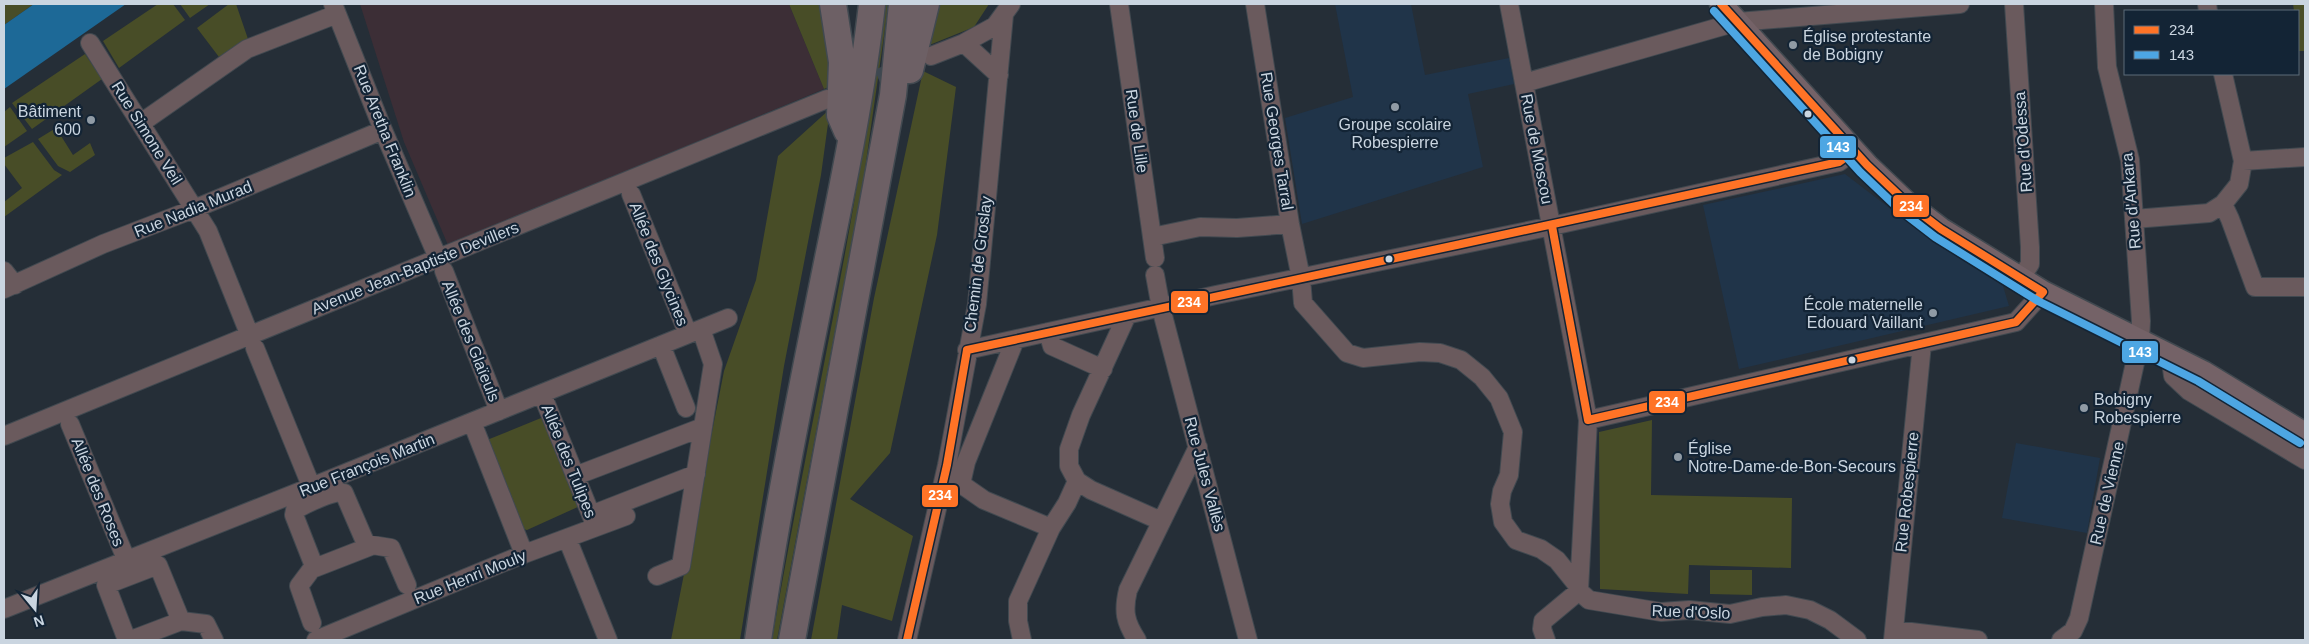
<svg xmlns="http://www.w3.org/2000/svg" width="2309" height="644" viewBox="0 0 2309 644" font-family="Arial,sans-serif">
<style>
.built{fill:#203449}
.industrial{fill:#3c2e36}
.green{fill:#484d27}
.water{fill:#1d6997}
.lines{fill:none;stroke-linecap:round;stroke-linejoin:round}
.minor-tunnel{stroke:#3e4750;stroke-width:18;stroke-dasharray:18 9;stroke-linecap:butt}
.minor-casing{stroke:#414950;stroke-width:20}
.major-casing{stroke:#414950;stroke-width:25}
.highway-casing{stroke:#414950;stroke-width:29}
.minor{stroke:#6a5a5d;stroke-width:18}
.major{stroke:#746267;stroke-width:22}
.highway{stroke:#6d6065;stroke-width:26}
.bus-1-casing{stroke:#132435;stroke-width:11}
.bus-2-casing{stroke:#132435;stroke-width:11}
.bus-1{stroke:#ff7326;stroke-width:8}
.bus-2{stroke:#4da6e3;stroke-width:8}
.poi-dot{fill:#909ba5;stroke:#132435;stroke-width:2}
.bus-dot{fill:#cad5e0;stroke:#132435;stroke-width:2}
.labels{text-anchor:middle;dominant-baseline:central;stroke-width:4.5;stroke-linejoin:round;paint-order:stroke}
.poi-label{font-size:16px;fill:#cad5e0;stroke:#132435;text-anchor:start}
.street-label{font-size:16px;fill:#cad5e0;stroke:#132435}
.line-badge{stroke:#132435;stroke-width:2}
.badge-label{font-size:14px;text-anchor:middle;font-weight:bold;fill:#fff}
</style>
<rect width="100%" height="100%" fill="#252e37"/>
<path class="built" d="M1335,4H1411L1425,75L1509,58L1514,84L1468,94L1483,167L1302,224L1285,118L1353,97Z
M1845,174L1934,242L2003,286L2009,306L1739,369L1703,205Z
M2016,443L2100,458L2087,533L2002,518Z"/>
<path class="industrial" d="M360,4H789L824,89L448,245L404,142Z"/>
<path class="green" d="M4,4H34L4,25Z
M158,4H173L185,20L119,68L103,41Z
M180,4H210L190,18Z
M229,4H236L248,39L219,57L197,28Z
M789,4H830L831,86L824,89Z
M883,4H888L887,15L864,176L777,640H772C808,428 859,218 883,4Z
M936,4H989L974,27L927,46Z
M2293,4H2305V51H2298V11H2294Z
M85,54L102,79L32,129L12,103Z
M923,71L956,87L937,235L890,453L850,499L913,536L892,621L842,605L837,640H811L874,298Z
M10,107L27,131L4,147V112Z
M830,109L821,175L784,366L740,640H671L724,371L756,280L778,156Z
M56,128L73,155L90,143L95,155L70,172L58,166L38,139Z
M33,142L54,170L62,175L4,217V202L22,188L4,164V158Z
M541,418H544L580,506L527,530L523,529L487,440Z
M1652,420L1651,495L1792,498L1791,568L1689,565L1688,594L1600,589L1599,432Z
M1710,570H1752V595L1710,594Z"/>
<path class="water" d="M34,4H126L4,89V25Z"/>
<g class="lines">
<path class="minor-tunnel" d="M853,88L903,68"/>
<g class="minor-casing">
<path id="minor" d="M333,4L383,130L438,258
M1119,4L1155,258
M1255,4L1290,224L1301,278L1303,303L1347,353L1363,358L1420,352L1440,353L1461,360L1482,377L1499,398L1513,432L1509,475L1502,491L1500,504L1503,522L1516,540L1541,549L1557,560L1578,586
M1509,4L1588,420L1579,590
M2014,4L2030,247V264L2021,278
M2207,4L2208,11
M90,43L208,231L250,336
M964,43L999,75
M931,56L964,43L995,26L1011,4
M1524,83L1737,22L1960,4
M141,123L247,49L337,14
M2243,161L2305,157
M631,194L688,334
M2223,204L2230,219L2255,287H2305
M2134,219L2209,213L2223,204L2239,184L2243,161L2223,74
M1152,237L1200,227L1237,228L1290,224
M4,271L15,285
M444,271L499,411
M1155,275L1161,308L1248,640
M4,289L103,244L194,209L383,130
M1048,332L1052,346L1103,369
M661,345L686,408
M255,348L316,498
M967,350L1216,295L1552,226L1839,162L1854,151
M2170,354L2173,376L2189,391L2305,460
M542,394L596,527
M1588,420L2016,322L2043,292
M472,422L524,554
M70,424L131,571
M4,436L827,99
M575,476L703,427
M951,481L961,484L984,500L1051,528
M1077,481L1091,490L1161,521
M961,484L966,462L1015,340
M591,515L696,474
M567,538L608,640
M312,569L371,546
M657,576L681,566L713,364L701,329
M1579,591L1589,600L1661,612L1689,610L1730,614L1762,607L1786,605L1810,610L1830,620L1857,640
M4,609L311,487L728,318
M312,623L299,586L314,566L294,515L295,510C306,504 333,490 344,493L366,544L391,548L407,585
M1894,630L1978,640
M127,640L106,585L158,565L181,621L206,624L214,640
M131,640L181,621
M316,640L524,554L626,516
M907,640L947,465L977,304L1004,15
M1022,640L1018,621V601L1051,528L1067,503L1077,481L1069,466V449L1081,415L1127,315
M1137,640C1125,622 1123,611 1128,590L1198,447
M1546,640L1542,629L1543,621L1579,591
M1893,640L1922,344
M2061,640L2073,631L2079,618L2140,340L2141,321L2130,160L2107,67L2104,4"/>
</g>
<g class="major-casing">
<path id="major" d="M1721,4L1867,165L1907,203L1941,229L2043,292L2203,372L2305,434"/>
</g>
<g class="highway-casing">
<path id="highway" d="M833,4L842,62L840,115L847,131
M910,70L926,4
M758,640C776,515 801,392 826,268C844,180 862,93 872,4
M792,640L893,95L902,4"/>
</g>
<use href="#minor" class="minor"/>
<use href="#major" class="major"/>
<use href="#highway" class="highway"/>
<g class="bus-1-casing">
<path id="bus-1" d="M1552,226L1588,420L2016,322L2043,292L1941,229L1907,203L1867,165L1721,4
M967,350C1257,286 1549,227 1839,162L1854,151
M907,640L947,465L967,350"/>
</g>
<g class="bus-2-casing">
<path id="bus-2" d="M1714,11L1860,172L1900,210L1935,237L2038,301L2198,381L2300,443"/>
</g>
<use href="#bus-1" class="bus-1"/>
<use href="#bus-2" class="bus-2"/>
</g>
<g class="poi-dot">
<circle cx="1793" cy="45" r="5"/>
<circle cx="1395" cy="107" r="5"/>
<circle cx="91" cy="120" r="5"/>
<circle cx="1933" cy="313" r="5"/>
<circle cx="2084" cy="408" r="5"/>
<circle cx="1678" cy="457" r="5"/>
</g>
<g class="bus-dot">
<circle cx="1808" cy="114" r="4.5"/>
<circle cx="1389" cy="259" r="4.5"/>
<circle cx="1852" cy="360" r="4.5"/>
</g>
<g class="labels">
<g class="poi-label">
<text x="1803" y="36">Église protestante<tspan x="1803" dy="18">de Bobigny</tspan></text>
<text x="81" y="111" text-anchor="end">Bâtiment<tspan x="81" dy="18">600</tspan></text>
<text x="1395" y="124" text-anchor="middle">Groupe scolaire<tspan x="1395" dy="18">Robespierre</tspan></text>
<text x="1923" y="304" text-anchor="end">École maternelle<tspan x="1923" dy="18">Edouard Vaillant</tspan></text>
<text x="2094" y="399">Bobigny<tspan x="2094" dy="18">Robespierre</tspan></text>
<text x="1688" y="448">Église<tspan x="1688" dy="18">Notre-Dame-de-Bon-Secours</tspan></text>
</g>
<g class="street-label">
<text transform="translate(385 131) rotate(68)">Rue Aretha Franklin</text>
<text transform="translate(1137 131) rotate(82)">Rue de Lille</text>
<text transform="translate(147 133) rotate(58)">Rue Simone Veil</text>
<text transform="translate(1277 141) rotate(81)">Rue Georges Tarral</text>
<text transform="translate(2023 142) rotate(-94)">Rue d'Odessa</text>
<text transform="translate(1537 149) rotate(79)">Rue de Moscou</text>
<text transform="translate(2131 201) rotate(-95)">Rue d'Ankara</text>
<text transform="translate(193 209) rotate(-22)">Rue Nadia Murad</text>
<text transform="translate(659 264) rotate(68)">Allée des Glycines</text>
<text transform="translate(978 264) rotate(-83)">Chemin de Groslay</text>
<text transform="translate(415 268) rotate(-22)">Avenue Jean-Baptiste Devillers</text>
<text transform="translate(471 341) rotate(68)">Allée des Glaïeuls</text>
<text transform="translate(569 461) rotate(68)">Allée des Tulipes</text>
<text transform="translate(367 465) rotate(-22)">Rue François Martin</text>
<text transform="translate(1205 474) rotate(75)">Rue Jules Vallès</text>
<text transform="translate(98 492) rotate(68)">Allée des Roses</text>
<text transform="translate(1907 492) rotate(-84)">Rue Robespierre</text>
<text transform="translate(2107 493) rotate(-77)">Rue de Vienne</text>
<text transform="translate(470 577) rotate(-22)">Rue Henri Mouly</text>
<text transform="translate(1691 612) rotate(2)">Rue d'Oslo</text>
</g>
</g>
<g class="line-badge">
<rect x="1819" y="135" width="38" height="24" rx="5" fill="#4da6e3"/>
<rect x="1892" y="194" width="38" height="24" rx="5" fill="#ff7326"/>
<rect x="1170" y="290" width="39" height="24" rx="5" fill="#ff7326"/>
<rect x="2121" y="340" width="38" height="24" rx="5" fill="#4da6e3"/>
<rect x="1648" y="390" width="38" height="24" rx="5" fill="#ff7326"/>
<rect x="921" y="484" width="38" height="24" rx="5" fill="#ff7326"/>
</g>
<g class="badge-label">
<text x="1838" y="152">143</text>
<text x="1911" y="211">234</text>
<text x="1189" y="307">234</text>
<text x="2140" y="357">143</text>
<text x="1667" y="407">234</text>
<text x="940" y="500">234</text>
</g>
<rect width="2309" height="644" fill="none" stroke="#cad5e0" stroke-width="10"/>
<rect x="2124" y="10" width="175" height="65" fill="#132435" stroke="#5c6b79"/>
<rect x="2134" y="26" width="25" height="8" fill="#ff7326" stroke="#5c6b79"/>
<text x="2169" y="35" font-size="15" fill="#cad5e0">234</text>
<rect x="2134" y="51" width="25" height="8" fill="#4da6e3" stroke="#5c6b79"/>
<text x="2169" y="60" font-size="15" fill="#cad5e0">143</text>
<g transform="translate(35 609) rotate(162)" stroke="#132435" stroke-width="4" paint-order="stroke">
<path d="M0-4L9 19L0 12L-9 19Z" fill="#cad5e0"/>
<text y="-8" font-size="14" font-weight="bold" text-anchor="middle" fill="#cad5e0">N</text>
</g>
</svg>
